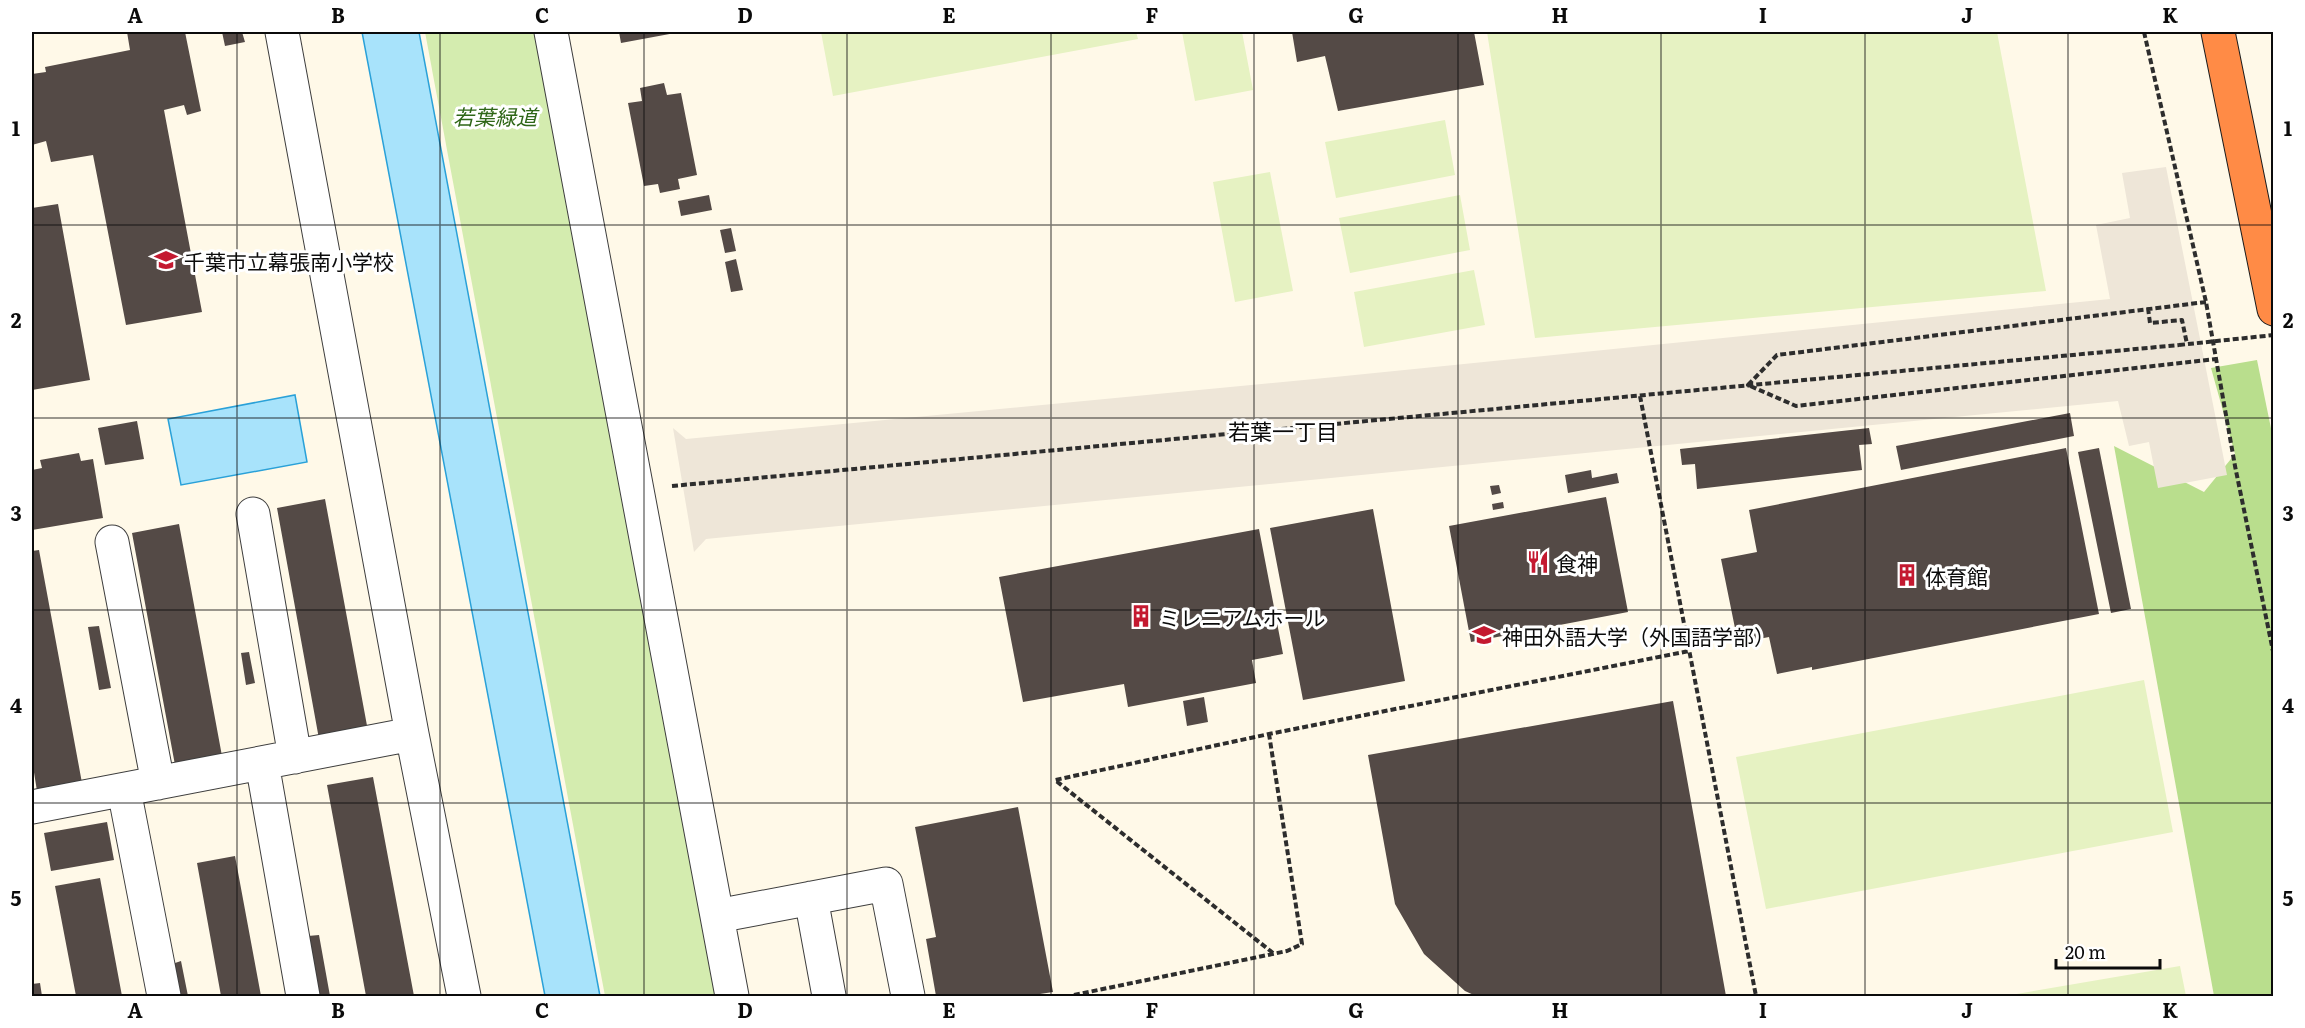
<svg xmlns="http://www.w3.org/2000/svg" width="2305" height="1028" viewBox="0 0 2305 1028" font-family="Literata,'Noto Sans JP',serif">
<style>
.green{fill:#d4ecaf}
.forest{fill:#b9de8d}
.pitch{fill:#e6f2c2}
.plaza{fill:#eee6d8}
.water{fill:#a8e3fb;stroke:#2aa1d8;stroke-width:1.5}
.building{fill:#544a46}
.lines{fill:none;stroke-linecap:round;stroke-linejoin:round}
.minor-casing{stroke:#3e3e3e;stroke-width:35}
.highway-casing{stroke:#1c1c1c;stroke-width:35}
.path{stroke:#2d2d2d;stroke-width:4;stroke-dasharray:6 3;stroke-linecap:butt}
.minor{stroke:#fff;stroke-width:33}
.highway{stroke:#ff8b46;stroke-width:33}
.path-bridge{stroke:#2d2d2d;stroke-width:4;stroke-dasharray:6 3;stroke-linecap:butt}
.grid{fill:none;stroke:#0b0b0b;stroke-width:1.5;stroke-opacity:0.55}
.labels{text-anchor:middle;dominant-baseline:central;stroke-width:6;stroke-linejoin:round;paint-order:stroke}
.park-label{font-size:21px;font-style:italic;fill:#2e6617;stroke:#fff}
.poi-label{font-size:21px;fill:#0b0b0b;stroke:#fff;text-anchor:start}
.neighbourhood-label{font-size:22px;fill:#0b0b0b;stroke:#fff}
.neatline{fill:none;stroke:#0b0b0b;stroke-width:2}
.grid-label{font-size:20px;text-anchor:middle;font-weight:bold;fill:#0b0b0b}
</style>
<rect width="100%" height="100%" fill="#fff9e8"/>
<path class="green" d="M425,32H535L715,996H605Z"/>
<path class="forest" d="M2257,360L2274,443L2273,996H2214L2114,446L2204,492L2235,454L2211,368Z"/>
<path class="pitch" d="M821,32H1136L1138,39L833,96Z
M1182,32H1242L1253,90L1195,101Z
M1487,32H1997L2046,291L1535,338Z
M1445,120L1455,175L1336,198L1325,142Z
M1270,172L1293,291L1235,302L1213,182Z
M1460,195L1470,250L1350,273L1339,218Z
M1474,270L1485,325L1364,347L1354,292Z
M2144,680L2173,832L1766,909L1736,757Z
M2180,966L2186,996H2005Z"/>
<path class="plaza" d="M2166,167L2227,475L2158,488L2149,442L2129,446L2118,401L706,539L694,552L673,428L686,439L1335,377L2110,299L2096,225L2130,218L2122,173Z"/>
<path class="water" d="M362,32H419L600,996H545Z
M295,395L307,462L181,485L168,419Z"/>
<path class="building" d="M127,32H185L201,111L187,115L184,105L164,110L202,312L126,325L93,155L51,162L46,141L32,145V74L46,72L45,67L130,50Z
M222,32H242L245,42L225,46Z
M619,32H675V33L621,43Z
M1292,32H1474L1484,85L1338,111L1325,56L1297,62Z
M664,83L667,95L681,93L697,175L678,179L680,189L660,193L658,184L644,186L628,103L642,101L640,88Z
M709,195L712,210L681,216L678,201Z
M58,204L90,380L32,390V208Z
M731,228L736,251L725,253L720,230Z
M736,259L743,290L731,292L725,262Z
M2070,413L2074,436L1901,470L1896,446Z
M137,421L144,459L105,465L98,428Z
M1869,428L1872,444L1859,445L1862,470L1697,489L1695,464L1682,465L1680,449Z
M2066,448L2099,614L1812,670V667L1777,674L1769,637L1738,643L1721,559L1757,552L1749,510Z
M2099,448L2131,609L2111,613L2078,452Z
M79,453L81,461L93,459L103,518L32,530V470L42,468L40,460Z
M1591,470L1592,478L1617,473L1619,483L1568,493L1565,475Z
M1499,485L1501,493L1492,495L1490,486Z
M1606,497L1628,612L1471,642L1449,526Z
M325,499L368,731L319,739L277,508Z
M1503,502L1504,508L1493,510L1492,504Z
M1373,509L1405,681L1303,700L1270,528Z
M179,524L222,756L175,765L132,533Z
M1259,529L1283,654L1252,660L1256,683L1128,707L1124,684L1023,702L999,577Z
M39,550L82,783L37,791L32,760V551Z
M99,626L111,688L99,690L88,627Z
M249,652L255,683L246,685L241,653Z
M1204,697L1208,722L1187,726L1183,701Z
M1673,701L1726,996H1476L1465,991L1424,954L1395,904L1368,755Z
M373,777L414,996H366L327,785Z
M1018,807L1053,992L1027,996H936L926,939L936,937L915,827Z
M107,822L114,860L51,871L44,833Z
M235,856L261,996H221L197,863Z
M100,878L122,996H76L55,886Z
M319,935L330,996H319L308,936Z
M181,961L188,996H178L172,964Z
M40,983L42,996H32V984Z"/>
<g class="lines">
<g class="minor-casing">
<path id="minor" d="M282,32L412,734L464,996
M551,32L732,996
M253,514L295,757
M112,542L158,783
M262,763L303,996
M124,790L164,996
M32,807L412,734
M811,898L829,996
M717,916L886,884L908,996"/>
</g>
<g class="highway-casing">
<path id="highway" d="M2218,32L2274,309"/>
</g>
<path class="path" d="M2144,32L2206,302L2235,466L2274,656
M2206,302L1777,355L1748,385L1796,406L2216,359
M2148,308L2150,323L2182,320L2187,344
M1640,396L1756,996
M672,486L2179,345
M1273,953L1055,780L1269,734L1689,651
M1074,995L1287,951L1302,944L1269,734"/>
<use href="#minor" class="minor"/>
<use href="#highway" class="highway"/>
<path class="path-bridge" d="M2179,345L2274,335"/>
</g>
<path class="grid" d="M237,32V996M440,32V996M644,32V996M847,32V996M1051,32V996M1254,32V996M1458,32V996M1661,32V996M1865,32V996M2068,32V996M32,225H2274M32,418H2274M32,610H2274M32,803H2274"/>
<defs>
<g id="school-bare" transform="scale(1.8)"><path d="M0-5L7-2L0 1L-7-2ZM-4 1L0 2.5L4 1V4Q0 6-4 4Z" fill="#c41930" stroke="#fff" stroke-width="2.5" paint-order="stroke"/></g>
<g id="restaurant-bare" transform="scale(1.8)"><path d="M-5-6h1v4h1v-4h1v4h1v-4h1v5L-1.5 .5V6h-2V.5L-5-1ZM5-6V6H3V1.5H1.5Q1.5-4 5-6Z" fill="#c41930" stroke="#fff" stroke-width="2.5" paint-order="stroke"/></g>
<g id="building-bare" transform="scale(1.8)"><path d="M-4-6H4V6H1V3H-1V6H-4ZM-2.5-4.3h1.7v1.8h-1.7ZM.8-4.3h1.7v1.8H.8ZM-2.5-1h1.7V.8h-1.7ZM.8-1h1.7V.8H.8Z" fill="#c41930" stroke="#fff" stroke-width="2.5" paint-order="stroke"/></g>
<g id="university-bare" transform="scale(1.8)"><path d="M0-5L7-2L0 1L-7-2ZM-4 1L0 2.5L4 1V4Q0 6-4 4Z" fill="#c41930" stroke="#fff" stroke-width="2.5" paint-order="stroke"/></g>
</defs>
<g fill-rule="evenodd">
<use href="#school-bare" x="166" y="260"/>
<use href="#restaurant-bare" x="1538" y="562"/>
<use href="#building-bare" x="1907" y="575"/>
<use href="#building-bare" x="1141" y="616"/>
<use href="#university-bare" x="1484" y="635"/>
</g>
<g class="labels">
<g class="park-label">
<text x="495" y="115">若葉緑道</text>
</g>
<g class="poi-label">
<text x="184" y="260">千葉市立幕張南小学校</text>
<text x="1556" y="562">食神</text>
<text x="1925" y="575">体育館</text>
<text x="1159" y="616">ミレニアムホール</text>
<text x="1502" y="635">神田外語大学（外国語学部）</text>
</g>
<g class="neighbourhood-label">
<text x="1283" y="430">若葉一丁目</text>
</g>
</g>
<rect width="2305" height="1028" fill="none" stroke="#ffffff" stroke-width="66"/>
<path d="M2056 959v9h104v-9" fill="none" stroke="#0b0b0b" stroke-width="3"/>
<text x="2065" y="959" font-size="18" fill="#0b0b0b" stroke="#ffffff" stroke-width="4.5" paint-order="stroke">20 m</text>
<rect x="33" y="33" width="2239" height="962" class="neatline"/>
<g class="grid-label">
<text x="135" y="23">A</text>
<text x="338" y="23">B</text>
<text x="542" y="23">C</text>
<text x="745" y="23">D</text>
<text x="949" y="23">E</text>
<text x="1152" y="23">F</text>
<text x="1356" y="23">G</text>
<text x="1560" y="23">H</text>
<text x="1763" y="23">I</text>
<text x="1967" y="23">J</text>
<text x="2170" y="23">K</text>
<text x="16" y="136">1</text>
<text x="2288" y="136">1</text>
<text x="16" y="328">2</text>
<text x="2288" y="328">2</text>
<text x="16" y="521">3</text>
<text x="2288" y="521">3</text>
<text x="16" y="713">4</text>
<text x="2288" y="713">4</text>
<text x="16" y="906">5</text>
<text x="2288" y="906">5</text>
<text x="135" y="1018">A</text>
<text x="338" y="1018">B</text>
<text x="542" y="1018">C</text>
<text x="745" y="1018">D</text>
<text x="949" y="1018">E</text>
<text x="1152" y="1018">F</text>
<text x="1356" y="1018">G</text>
<text x="1560" y="1018">H</text>
<text x="1763" y="1018">I</text>
<text x="1967" y="1018">J</text>
<text x="2170" y="1018">K</text>
</g>
</svg>
